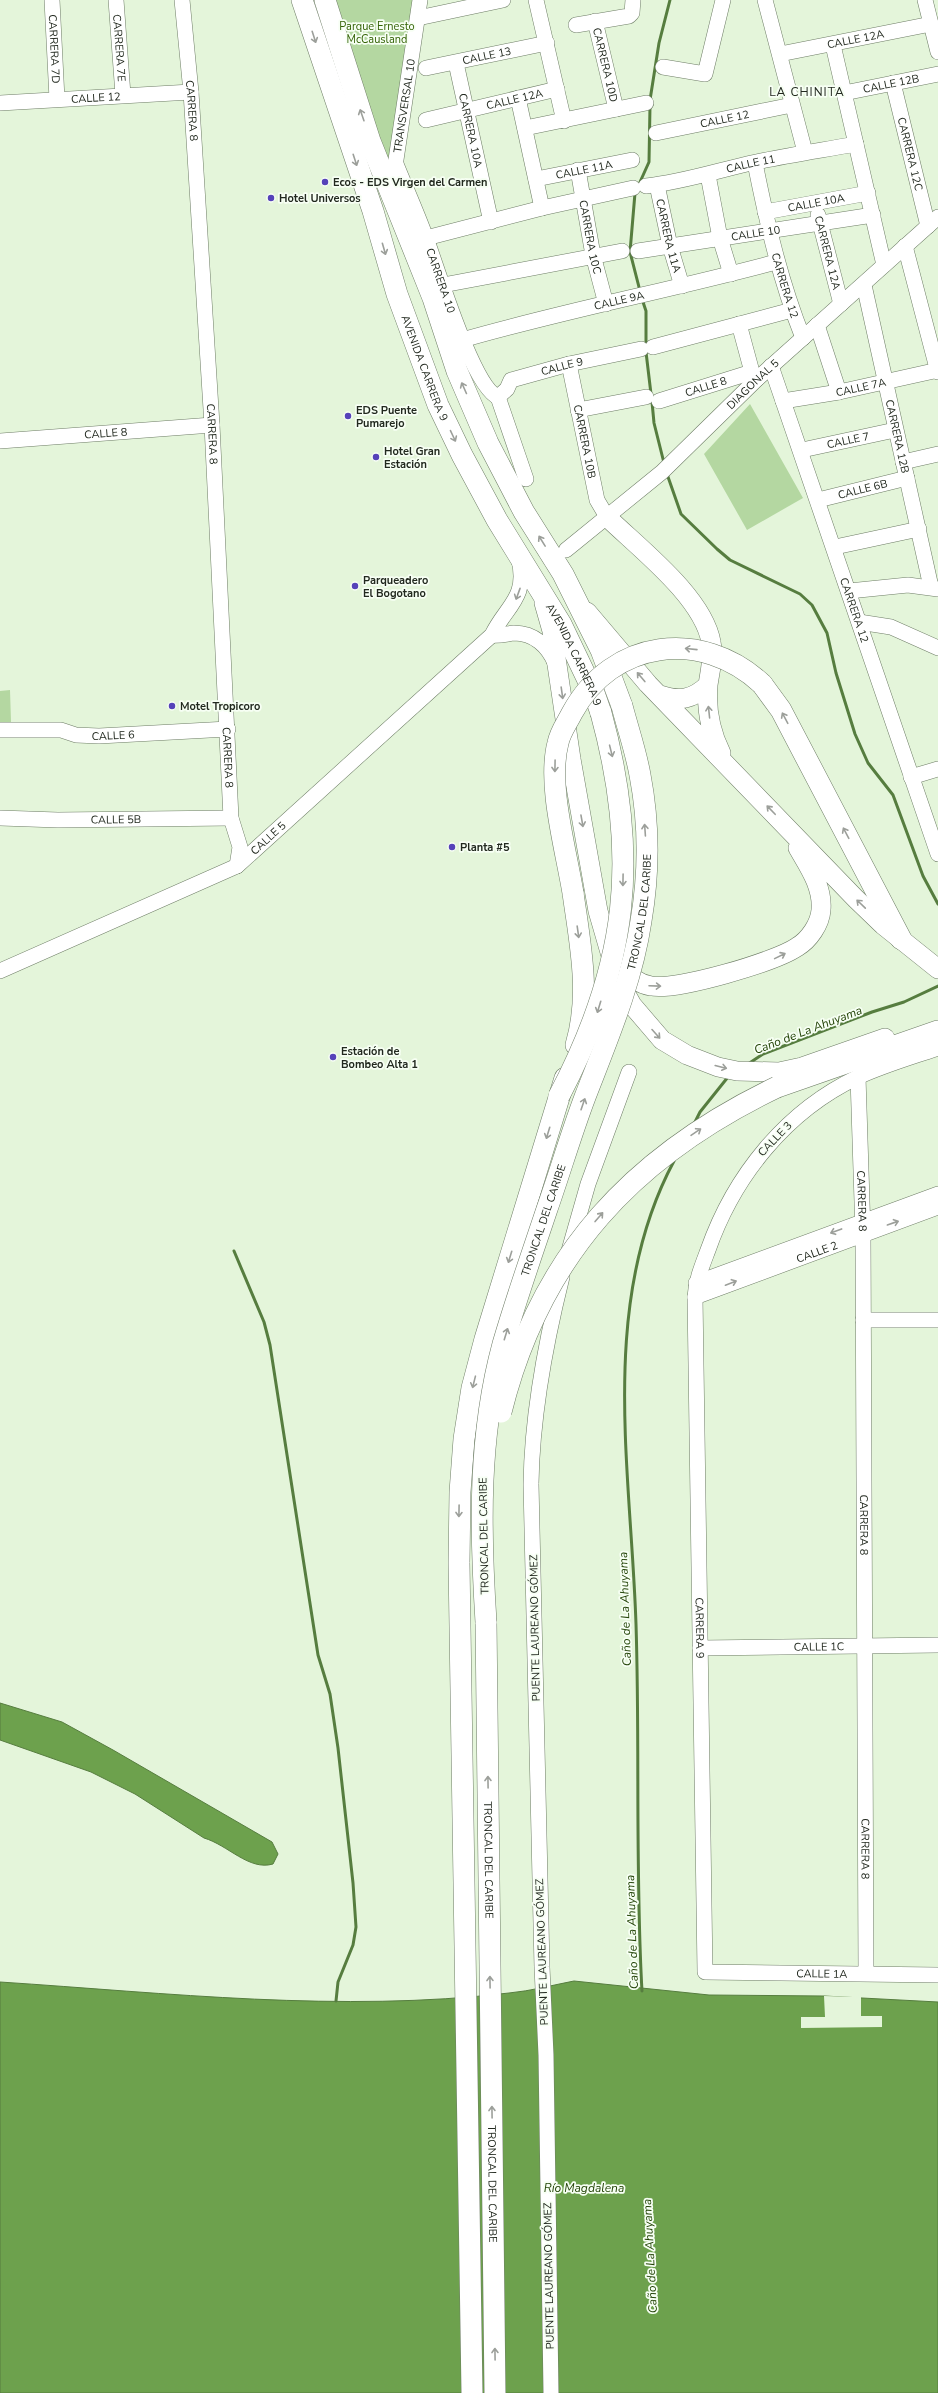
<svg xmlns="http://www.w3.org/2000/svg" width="938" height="2393" viewBox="0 0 938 2393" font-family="'Nunito Sans',sans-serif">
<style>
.green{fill:#b4d7a1}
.water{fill:#6da14d;stroke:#567d3f}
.pier{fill:#e4f5da}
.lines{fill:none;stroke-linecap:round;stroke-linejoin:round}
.stream{stroke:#567d3f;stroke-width:3}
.minor-casing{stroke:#6e7d66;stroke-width:16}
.major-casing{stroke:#6e7d66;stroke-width:20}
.highway-casing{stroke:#6e7d66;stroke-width:22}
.minor{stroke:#fff;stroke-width:15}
.major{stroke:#fff;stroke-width:19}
.highway{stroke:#fff;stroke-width:21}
.highway-bridge-casing{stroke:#6e7d66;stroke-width:22;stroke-linecap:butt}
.highway-bridge{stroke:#fff;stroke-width:21}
.oneway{stroke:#9c9f9a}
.poi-dot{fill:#5542b9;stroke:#f7fff4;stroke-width:1.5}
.labels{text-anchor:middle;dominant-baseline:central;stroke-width:3.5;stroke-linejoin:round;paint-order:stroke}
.park-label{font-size:11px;fill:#346306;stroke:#f7fff4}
.street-label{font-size:11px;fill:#22291f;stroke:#f7fff4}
.poi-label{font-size:11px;font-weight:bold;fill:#22291f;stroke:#f7fff4;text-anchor:start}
.neighbourhood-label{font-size:12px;letter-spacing:1px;fill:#22291f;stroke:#f7fff4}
.water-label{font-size:12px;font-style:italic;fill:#234407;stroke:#f7fff4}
</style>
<rect width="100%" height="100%" fill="#e4f5da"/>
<path class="green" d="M333,0H415L393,158L383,157Z
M750,404L803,498L747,530L704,454Z
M10,690L11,722L0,723V691Z"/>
<path class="water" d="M0,1703L62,1722L113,1750L272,1842L278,1854L273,1864C249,1871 228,1845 204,1838L135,1794L91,1772L0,1740Z
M574,1981L709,1995L824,1996L938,2002V2393H0V1982C168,1993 341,2013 509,1993C531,1991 553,1985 574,1981Z"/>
<path class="pier" d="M824,1996L861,1997V2016H882V2027L801,2028V2017H825Z"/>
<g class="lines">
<path class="stream" d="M650,100L659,43L670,0
M640,182L649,162L650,106
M635,193L630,252L640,291
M642,299L646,311V346
M646,352L651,394
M652,402L654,423L664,463
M667,474L681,514L717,549L730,560L800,594L812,605L827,633L836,673L855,734L868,763L893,795L923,876L938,904
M748,1064L763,1054L872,1012L904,1002L938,986
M694,1124L700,1112L728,1077
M234,1251L264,1322L270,1345L318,1655L330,1694L338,1748L353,1883L356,1927L353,1945L338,1982L336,2001
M642,1991C635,1869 640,1746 636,1624C631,1470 598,1303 674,1161"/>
<g class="minor-casing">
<g id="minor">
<path id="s1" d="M52,0L57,99"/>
<path id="s2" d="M116,0L123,95"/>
<path id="s3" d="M182,0L191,92L212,425L231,818L240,847L237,866"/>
<path d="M536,0L564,121"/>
<path d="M765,0L805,152"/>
<path d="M925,0L938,52"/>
<path d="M418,18L503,0"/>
<path id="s4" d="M595,21L616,109"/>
<path d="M576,25L629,16L632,13L633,0"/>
<path d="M833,45L884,265"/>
<path id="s5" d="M780,54L931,24"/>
<path id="s6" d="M456,63L491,222"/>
<path d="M663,67L705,74L723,0"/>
<path id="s7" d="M426,68L547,43"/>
<path id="s8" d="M893,83L928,226"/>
<path id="s9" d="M844,93L938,74"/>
<path d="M518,98L542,208"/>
<path id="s10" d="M0,103L191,92"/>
<path id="s11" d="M426,120L557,89"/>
<path d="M525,128L646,103"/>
<path id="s12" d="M656,133L792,105"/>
<path id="s13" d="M755,163C767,223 780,280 803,338"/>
<path id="s14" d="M396,164C406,189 417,213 426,238C437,267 473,388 498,397L507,389L511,380L515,379L569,364L641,349"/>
<path id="s15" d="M578,170L593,255L606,304"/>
<path id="s16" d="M394,173L420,0"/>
<path d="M708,175L720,238L731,274"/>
<path id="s17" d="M536,179L632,160"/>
<path id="s18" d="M657,185L670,246L682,286"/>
<path id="s19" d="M646,186C684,182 719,170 756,162C790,155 823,150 856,144"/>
<path id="s20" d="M765,212L868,193"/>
<path id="s21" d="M818,215L841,304"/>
<path d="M426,238L542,208L633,188"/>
<path d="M905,246L938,372"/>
<path id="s22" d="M638,251L873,215"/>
<path d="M443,285L622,251"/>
<path id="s23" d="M864,285L931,587"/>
<path d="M739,324L752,372L757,379"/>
<path d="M817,325L839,392"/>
<path id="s24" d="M462,340C566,310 672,290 776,262"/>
<path d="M653,347L792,310"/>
<path id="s25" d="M569,364L597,500L607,517"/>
<path id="s26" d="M771,366L938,854"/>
<path d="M498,397L526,479"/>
<path id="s27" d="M659,401L752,372"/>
<path id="s28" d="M783,401L839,392L938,370"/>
<path d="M578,410L646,397"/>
<path id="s29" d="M0,441L212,425"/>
<path id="s30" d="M802,450L895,430"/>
<path d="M903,462L938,454"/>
<path id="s31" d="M818,500L907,478"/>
<path d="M835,547L919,529"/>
<path id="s32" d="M566,550L662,472L757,379L938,217"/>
<path d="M849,591L908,585L938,589"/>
<path d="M859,622L891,627L938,648"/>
<path d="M492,635C500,636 506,634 514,633C534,633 548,646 555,663"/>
<path id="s33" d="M0,730H61L76,735L99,736L228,729"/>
<path d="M911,777L938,769"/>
<path id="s34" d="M0,818L58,820L231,818"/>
<path id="s35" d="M0,971L237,866L492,635C506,606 528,598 519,560"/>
<path id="s36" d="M938,1048C912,1057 884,1065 858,1077C786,1111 734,1176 708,1250C702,1266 696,1280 695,1297L705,1972L938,1975"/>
<path id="s37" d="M858,1077L863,1233L866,1973"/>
<path d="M568,1254L588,1184L629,1072"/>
<path d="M696,1283L938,1194"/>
<path id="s38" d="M695,1297L938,1207"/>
<path d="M863,1320H938"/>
<path id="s39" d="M700,1648L938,1645"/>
<path d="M551,2393L546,2055L542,1967L531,1484C532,1415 545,1345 562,1277"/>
</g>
</g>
<g class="major-casing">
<path id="major" d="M607,517C640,549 703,597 711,642C714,656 710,671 708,685C706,709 710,731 721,753
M544,603L552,631L571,759L598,911L618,980L632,1005L662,1040L687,1055L718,1067L737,1071L779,1072L802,1067L885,1038
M587,612L648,684L856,899L883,925L938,969
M660,695C680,702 693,699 708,685
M618,965C628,974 637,984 651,986C676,991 775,962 797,947C809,940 820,924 821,910C823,887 809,867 798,848"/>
</g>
<g class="highway-casing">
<g id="highway">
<path id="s40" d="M302,0L373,211L397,294L438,405L462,455L497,520L561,624L594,693L601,713"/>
<path d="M325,0L370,141L433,298L457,371L488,443L524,512L563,574L601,650L622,706"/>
<path d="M762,684L781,710L901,939"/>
<path d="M573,893C580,944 591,994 576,1045"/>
<path d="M777,1087L938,1031"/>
<path id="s41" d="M486,1622L495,2393"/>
<path d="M472,2393L459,1563L460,1492L464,1439L472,1388L485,1339L565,1078"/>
</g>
</g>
<use href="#minor" class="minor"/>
<use href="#major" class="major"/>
<use href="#highway" class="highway"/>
<g class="highway-bridge-casing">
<g id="highway-bridge">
<path d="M573,893C566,850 547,784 558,743C560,732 567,723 572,713C612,639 702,628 762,684"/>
<path d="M559,1096C628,965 640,856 601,713"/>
<path d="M501,1412C540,1255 633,1156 777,1087"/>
<path id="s42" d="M486,1622C480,1529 478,1436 503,1344C516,1299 532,1254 547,1209C560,1172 571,1134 585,1097C607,1040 632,982 641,921C649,874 649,822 640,775C636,752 628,729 622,706"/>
</g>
</g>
<use href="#highway-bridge" class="highway-bridge"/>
</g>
<defs><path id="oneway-shaft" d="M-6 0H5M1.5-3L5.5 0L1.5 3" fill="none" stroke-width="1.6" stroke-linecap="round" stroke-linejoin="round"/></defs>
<g class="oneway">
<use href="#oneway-shaft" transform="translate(314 37) rotate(72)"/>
<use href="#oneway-shaft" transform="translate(362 115) rotate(-109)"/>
<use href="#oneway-shaft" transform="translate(355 160) rotate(72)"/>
<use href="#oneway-shaft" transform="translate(384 249) rotate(74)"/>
<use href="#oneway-shaft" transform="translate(464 388) rotate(-114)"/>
<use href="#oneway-shaft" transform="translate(453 436) rotate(65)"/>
<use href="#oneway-shaft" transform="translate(542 541) rotate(-122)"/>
<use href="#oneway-shaft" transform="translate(518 594) rotate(110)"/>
<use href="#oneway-shaft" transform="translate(691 649) rotate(-174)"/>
<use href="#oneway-shaft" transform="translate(641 677) rotate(-130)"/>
<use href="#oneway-shaft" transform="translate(562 693) rotate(82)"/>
<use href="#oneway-shaft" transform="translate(709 712) rotate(-96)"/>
<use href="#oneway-shaft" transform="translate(785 718) rotate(-118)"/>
<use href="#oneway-shaft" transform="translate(611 751) rotate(76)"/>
<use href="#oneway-shaft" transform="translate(555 766) rotate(91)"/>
<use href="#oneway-shaft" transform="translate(771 810) rotate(-134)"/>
<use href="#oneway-shaft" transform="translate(582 821) rotate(80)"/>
<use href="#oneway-shaft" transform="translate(645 830) rotate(-94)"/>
<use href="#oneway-shaft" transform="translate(846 833) rotate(-118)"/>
<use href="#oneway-shaft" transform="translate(623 880) rotate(91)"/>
<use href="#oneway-shaft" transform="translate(861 904) rotate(-136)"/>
<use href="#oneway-shaft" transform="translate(578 932) rotate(82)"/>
<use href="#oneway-shaft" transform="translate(780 956) rotate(-26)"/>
<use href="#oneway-shaft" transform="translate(655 986) rotate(2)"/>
<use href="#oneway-shaft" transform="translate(599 1007) rotate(107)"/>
<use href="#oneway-shaft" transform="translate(656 1034) rotate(48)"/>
<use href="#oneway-shaft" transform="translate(721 1067) rotate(14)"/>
<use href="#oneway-shaft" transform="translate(583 1104) rotate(-71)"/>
<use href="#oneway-shaft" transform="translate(696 1132) rotate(-34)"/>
<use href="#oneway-shaft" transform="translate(548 1133) rotate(107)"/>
<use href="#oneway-shaft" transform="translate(599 1217) rotate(-49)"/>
<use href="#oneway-shaft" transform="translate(893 1223) rotate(-19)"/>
<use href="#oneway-shaft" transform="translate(836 1231) rotate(160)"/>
<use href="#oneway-shaft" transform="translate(510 1257) rotate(107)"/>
<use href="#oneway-shaft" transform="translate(731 1283) rotate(-21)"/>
<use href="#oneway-shaft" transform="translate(506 1334) rotate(-73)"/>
<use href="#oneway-shaft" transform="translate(474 1382) rotate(104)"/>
<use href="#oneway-shaft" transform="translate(459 1511) rotate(91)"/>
<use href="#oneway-shaft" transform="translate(488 1782) rotate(-91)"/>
<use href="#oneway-shaft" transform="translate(490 1982) rotate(-91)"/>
<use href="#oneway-shaft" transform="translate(492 2112) rotate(-91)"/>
<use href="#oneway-shaft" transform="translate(495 2354) rotate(-91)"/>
</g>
<g class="poi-dot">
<circle cx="325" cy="182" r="4"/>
<circle cx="271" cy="198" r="4"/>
<circle cx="348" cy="416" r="4"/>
<circle cx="376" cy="457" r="4"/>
<circle cx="355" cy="586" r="4"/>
<circle cx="172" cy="706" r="4"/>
<circle cx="452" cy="847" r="4"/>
<circle cx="333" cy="1057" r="4"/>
</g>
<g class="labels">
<g class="park-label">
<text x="377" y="26">Parque Ernesto<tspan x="377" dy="13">McCausland</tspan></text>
</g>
<g class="street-label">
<text stroke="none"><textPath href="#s5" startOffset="77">CALLE 12A</textPath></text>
<text stroke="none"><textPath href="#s2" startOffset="48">CARRERA 7E</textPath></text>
<text stroke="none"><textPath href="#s1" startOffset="49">CARRERA 7D</textPath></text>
<text stroke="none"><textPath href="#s7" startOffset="62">CALLE 13</textPath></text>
<text stroke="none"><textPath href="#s4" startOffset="45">CARRERA 10D</textPath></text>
<text stroke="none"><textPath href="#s9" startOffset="48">CALLE 12B</textPath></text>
<text stroke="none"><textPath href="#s10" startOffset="96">CALLE 12</textPath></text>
<text stroke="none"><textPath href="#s11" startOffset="91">CALLE 12A</textPath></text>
<text stroke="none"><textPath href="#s16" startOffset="68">TRANSVERSAL 10</textPath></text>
<text stroke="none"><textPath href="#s3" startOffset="111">CARRERA 8</textPath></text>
<text stroke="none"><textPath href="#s12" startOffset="70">CALLE 12</textPath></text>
<text stroke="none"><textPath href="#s6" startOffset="69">CARRERA 10A</textPath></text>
<text stroke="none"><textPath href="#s8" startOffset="73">CARRERA 12C</textPath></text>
<text stroke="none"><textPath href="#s19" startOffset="107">CALLE 11</textPath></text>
<text stroke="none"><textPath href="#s17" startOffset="49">CALLE 11A</textPath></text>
<text stroke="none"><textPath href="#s20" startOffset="52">CALLE 10A</textPath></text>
<text stroke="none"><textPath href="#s22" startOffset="119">CALLE 10</textPath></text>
<text stroke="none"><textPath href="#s18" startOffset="52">CARRERA 11A</textPath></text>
<text stroke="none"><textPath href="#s15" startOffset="68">CARRERA 10C</textPath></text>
<text stroke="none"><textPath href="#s21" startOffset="39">CARRERA 12A</textPath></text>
<text stroke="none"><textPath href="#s14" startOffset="125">CARRERA 10</textPath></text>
<text stroke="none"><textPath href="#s13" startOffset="126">CARRERA 12</textPath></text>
<text stroke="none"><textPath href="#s24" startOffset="162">CALLE 9A</textPath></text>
<text stroke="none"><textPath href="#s14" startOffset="331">CALLE 9</textPath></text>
<text stroke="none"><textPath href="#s40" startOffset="388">AVENIDA CARRERA 9</textPath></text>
<text stroke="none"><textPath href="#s32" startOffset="250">DIAGONAL 5</textPath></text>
<text stroke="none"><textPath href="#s27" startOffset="49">CALLE 8</textPath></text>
<text stroke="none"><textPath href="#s28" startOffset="79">CALLE 7A</textPath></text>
<text stroke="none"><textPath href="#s29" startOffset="106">CALLE 8</textPath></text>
<text stroke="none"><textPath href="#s3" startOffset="435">CARRERA 8</textPath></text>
<text stroke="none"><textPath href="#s23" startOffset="155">CARRERA 12B</textPath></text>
<text stroke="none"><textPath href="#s30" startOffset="47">CALLE 7</textPath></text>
<text stroke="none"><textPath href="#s25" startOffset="79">CARRERA 10B</textPath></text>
<text stroke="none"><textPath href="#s31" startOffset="46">CALLE 6B</textPath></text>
<text stroke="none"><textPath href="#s26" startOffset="258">CARRERA 12</textPath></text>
<text stroke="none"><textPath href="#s40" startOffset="712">AVENIDA CARRERA 9</textPath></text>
<text stroke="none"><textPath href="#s33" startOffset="114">CALLE 6</textPath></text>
<text stroke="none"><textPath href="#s3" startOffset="759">CARRERA 8</textPath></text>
<text stroke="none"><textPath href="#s34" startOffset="116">CALLE 5B</textPath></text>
<text stroke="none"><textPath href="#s35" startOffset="301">CALLE 5</textPath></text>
<text stroke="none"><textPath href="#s42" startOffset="734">TRONCAL DEL CARIBE</textPath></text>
<text transform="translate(775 1139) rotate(-46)">CALLE 3</text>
<text stroke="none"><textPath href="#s37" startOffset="124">CARRERA 8</textPath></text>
<text stroke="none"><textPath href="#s42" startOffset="410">TRONCAL DEL CARIBE</textPath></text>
<text stroke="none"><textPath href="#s38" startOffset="130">CALLE 2</textPath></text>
<text stroke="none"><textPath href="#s37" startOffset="448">CARRERA 8</textPath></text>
<text transform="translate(484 1536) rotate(-91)">TRONCAL DEL CARIBE</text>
<text stroke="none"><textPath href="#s36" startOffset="700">CARRERA 9</textPath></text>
<text transform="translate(535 1628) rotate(-91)">PUENTE LAUREANO GÓMEZ</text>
<text stroke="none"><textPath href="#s39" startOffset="119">CALLE 1C</textPath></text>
<text stroke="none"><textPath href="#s37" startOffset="772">CARRERA 8</textPath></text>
<text stroke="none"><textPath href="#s41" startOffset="238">TRONCAL DEL CARIBE</textPath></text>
<text transform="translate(542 1952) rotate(-92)">PUENTE LAUREANO GÓMEZ</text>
<text stroke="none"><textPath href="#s36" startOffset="1161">CALLE 1A</textPath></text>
<text stroke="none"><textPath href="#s41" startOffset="562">TRONCAL DEL CARIBE</textPath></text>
<text transform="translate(549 2276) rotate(-91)">PUENTE LAUREANO GÓMEZ</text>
</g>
<g class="poi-label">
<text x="333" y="182">Ecos - EDS Virgen del Carmen</text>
<text x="279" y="198">Hotel Universos</text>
<text x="356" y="410">EDS Puente<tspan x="356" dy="13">Pumarejo</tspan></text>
<text x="384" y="451">Hotel Gran<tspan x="384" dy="13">Estación</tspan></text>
<text x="363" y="580">Parqueadero<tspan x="363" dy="13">El Bogotano</tspan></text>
<text x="180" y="706">Motel Tropicoro</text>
<text x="460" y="847">Planta #5</text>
<text x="341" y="1051">Estación de<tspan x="341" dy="13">Bombeo Alta 1</tspan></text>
</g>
<g class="neighbourhood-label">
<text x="807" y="92">LA CHINITA</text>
</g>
<g class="water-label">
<text transform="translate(808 1030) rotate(-21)">Caño de La Ahuyama</text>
<text transform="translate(625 1609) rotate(-92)">Caño de La Ahuyama</text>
<text transform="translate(632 1932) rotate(-92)">Caño de La Ahuyama</text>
<text x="584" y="2188">Río Magdalena</text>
<text transform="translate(650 2256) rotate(-93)">Caño de La Ahuyama</text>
</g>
</g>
</svg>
